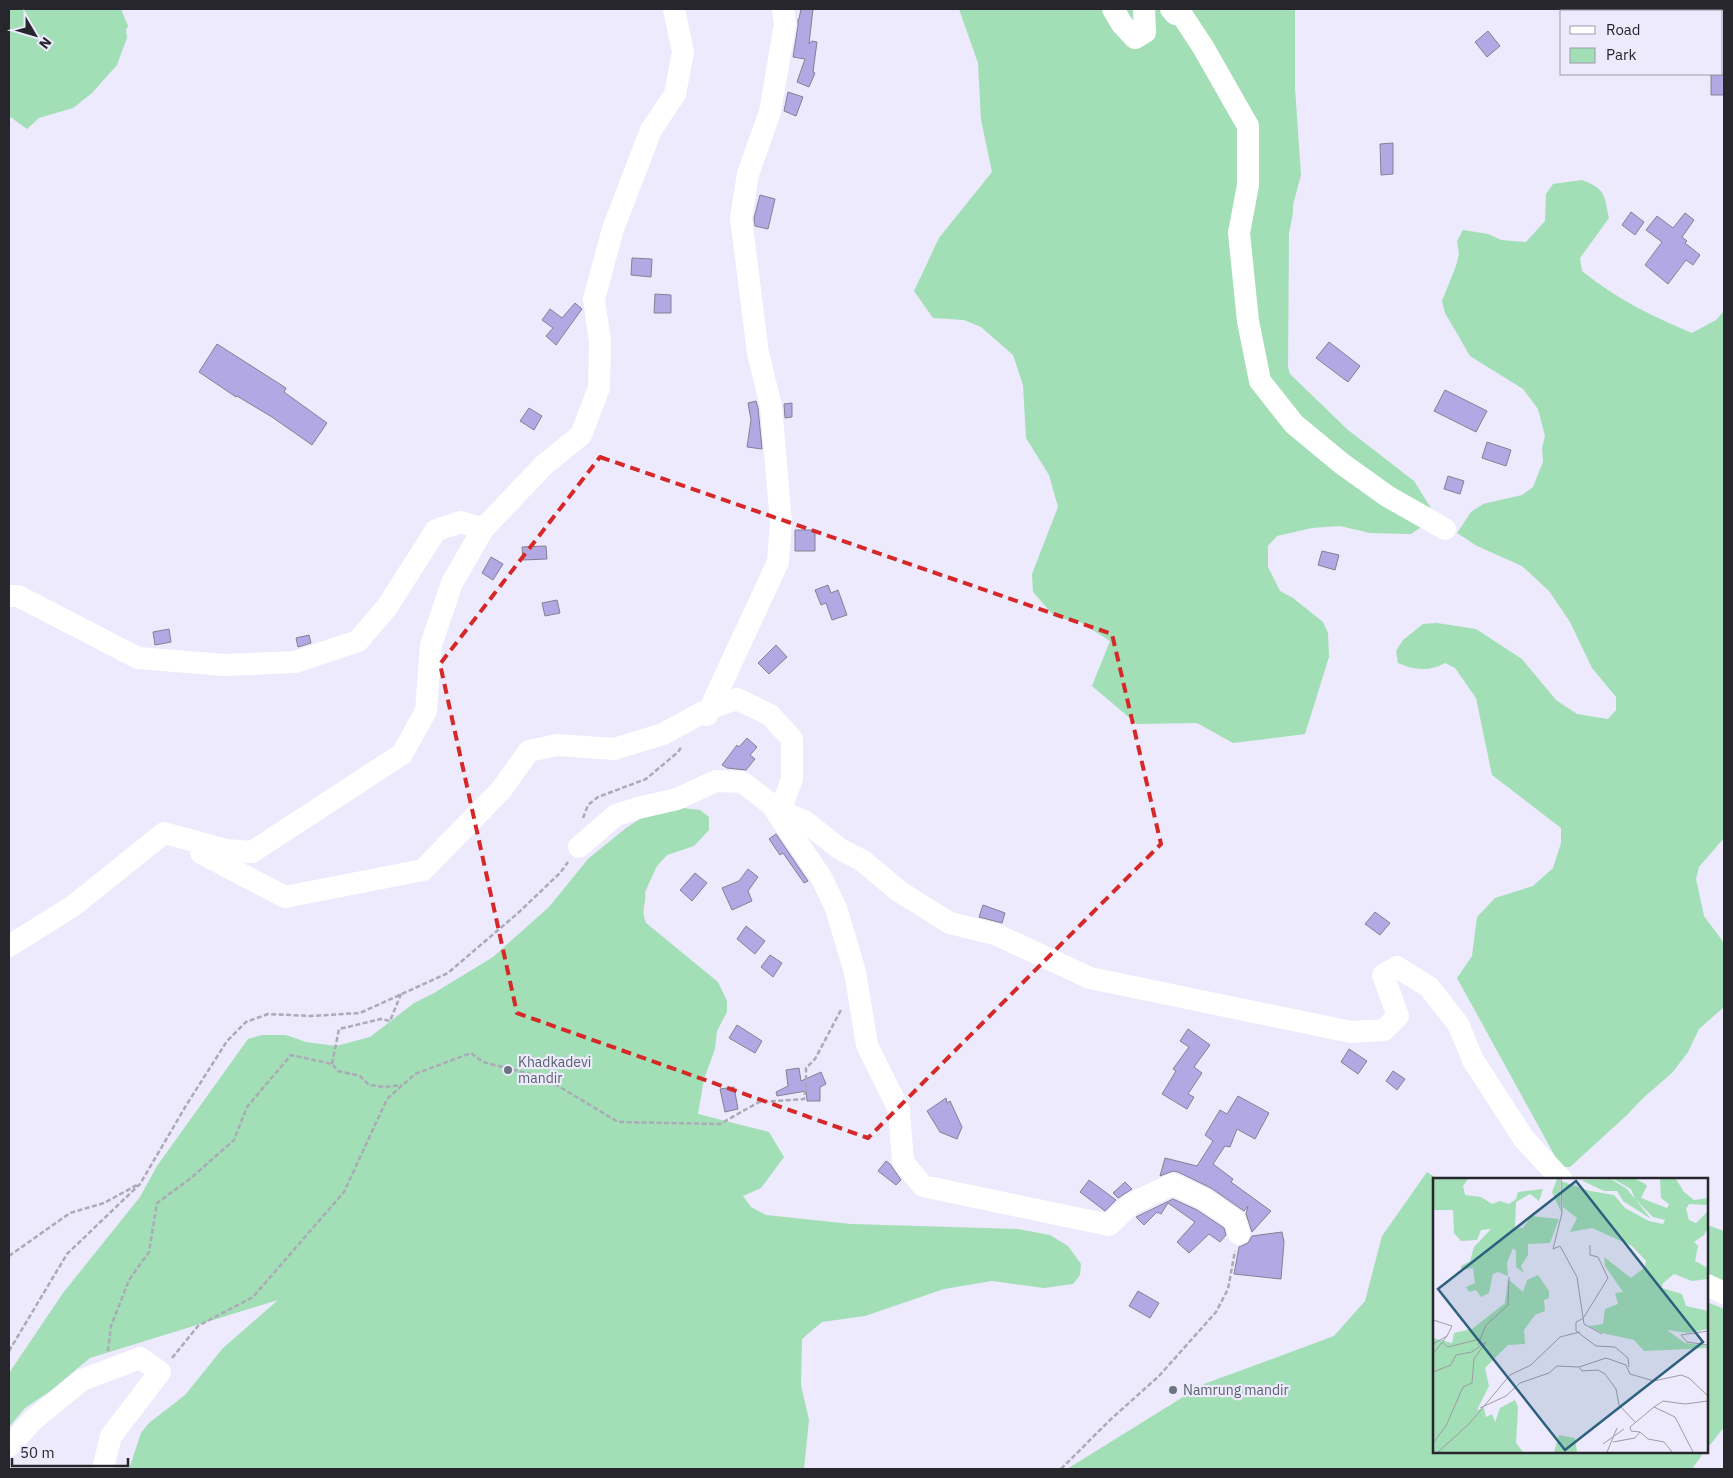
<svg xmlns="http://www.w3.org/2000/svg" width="1733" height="1478" viewBox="0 0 1733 1478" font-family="'IBM Plex Sans',sans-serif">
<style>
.green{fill:#a2deb6}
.building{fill:#b2a9e4;stroke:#838191}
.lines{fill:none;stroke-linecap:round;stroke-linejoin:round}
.path{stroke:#abaab8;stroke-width:2.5;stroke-dasharray:5 2.5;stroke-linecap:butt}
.minor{stroke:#fff;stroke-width:22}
.marked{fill:none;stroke:#d62828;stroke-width:4;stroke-dasharray:10 6;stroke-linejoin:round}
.worship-dot{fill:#6b7280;stroke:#eceafc;stroke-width:2}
.labels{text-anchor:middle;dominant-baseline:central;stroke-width:4.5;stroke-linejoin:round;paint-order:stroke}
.worship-label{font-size:14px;fill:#5b616d;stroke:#eceafc;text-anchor:start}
.inset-road{fill:none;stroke:#9d9ca9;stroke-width:1}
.view{fill:#2e617e;fill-opacity:0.15;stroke:#2e617e;stroke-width:2.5}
.inset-edge{fill:none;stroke:#27262c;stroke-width:2.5}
</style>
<rect width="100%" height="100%" fill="#eceafc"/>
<path class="green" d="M9,9H121L128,26L126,30L127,38L117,65L92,93L73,108L39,118L27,129L9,116Z
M959,9H1295V88L1301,175L1293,205V213L1289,233L1288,367L1290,374L1348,430L1414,481L1434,513L1427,523L1411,534L1370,533L1340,526L1312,528L1277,536L1268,546V567L1280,591L1293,598L1323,622L1328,633L1329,657L1305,734L1233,743L1197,723L1137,724L1092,686L1110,641L1080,622L1055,617L1033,592L1032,574L1058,507L1049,475L1026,438L1023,385L1013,355L981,327L964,320L933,318L914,291L939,238L992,172L981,120L978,63Z
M1582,180C1606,189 1604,195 1609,218L1580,258L1582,271C1615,298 1653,317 1692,333L1716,320L1724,311V838L1699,867L1696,879L1704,916L1724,943V1007L1699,1029L1688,1052L1672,1073L1643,1098L1627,1115L1570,1167H1561L1457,978L1472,956L1477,917L1495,898L1533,886L1553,868L1561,843V828L1492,775L1476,698L1455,668L1445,663C1429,672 1414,670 1398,663L1396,651L1403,640L1423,624L1437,623L1476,629L1522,659L1556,700L1577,714L1608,719L1616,710V697L1592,668L1570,622L1549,591L1522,566L1477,546L1457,533L1471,512L1483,504L1522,495L1533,487L1543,462L1542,448L1545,436L1538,409L1523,389L1470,356L1445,313L1442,301L1456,266L1459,254L1457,241L1463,230L1488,234L1501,240L1526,242L1545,221L1546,194L1553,184Z
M675,807L700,810L709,817V830L694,846L667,855L657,866L645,892C647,905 640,908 646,923L718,982L727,1001V1012L717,1031L715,1049L704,1079L698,1114L769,1132L784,1157L761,1188L743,1196L751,1207L766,1215L851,1224L1018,1229L1050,1235L1068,1246L1081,1264L1080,1275L1073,1284L1044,1288L992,1281L944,1289L865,1316L822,1322L802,1339L801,1385L809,1420L804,1469H129L141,1433L149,1423L185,1395L223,1348L278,1300L90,1358L49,1392L25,1408L9,1427V1373L63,1293L140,1197L157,1166L248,1039L262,1035H286L306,1042L336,1046L370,1037L414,1003L434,993L493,957L549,907L588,859L626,828L643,817Z
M1427,1172L1438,1179H1434V1452H1704L1692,1469H1067L1204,1384L1334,1336L1365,1301L1382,1236Z
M1707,1225L1724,1231V1286L1707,1278Z
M1707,1302L1724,1309V1427L1707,1449Z"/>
<path class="building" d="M801,9H813L809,44L812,41L817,42L813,72L815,73L809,87L797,82L805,59L793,57L798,26V19H799Z
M1488,31L1500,46L1487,57L1475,42Z
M1711,75H1724V95H1711Z
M788,92L803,97L796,116L784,111Z
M1393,143V174L1381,175L1380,144Z
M760,195L775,199L768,229L755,226L754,218Z
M1631,212L1644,222L1635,235L1622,225Z
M1685,213L1694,220L1682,237L1687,241L1685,243L1700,255L1693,265L1686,260L1668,284L1645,265L1662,242L1646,230L1657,216L1673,228Z
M632,258L652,259L651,277L631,275Z
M655,294L671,295V313H654Z
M575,303L582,309L556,345L546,336L553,328L542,320L550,309L562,318Z
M1329,342L1360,366L1348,382L1316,358Z
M217,344L286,388L284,392L327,423L312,445L272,417L237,396L236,397L199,372Z
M1445,390L1487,411L1476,432L1434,411Z
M756,401L758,408L762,449L747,447L751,420L748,403Z
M792,403V417L785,418L784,404Z
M529,408L542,416L534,430L520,421Z
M1487,442L1511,450L1506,466L1482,458Z
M1448,476L1464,481L1460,494L1444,489Z
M795,530H815V551H795Z
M546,546L547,559L523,560L522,547Z
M1322,551L1339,555L1335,570L1318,565Z
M491,557L503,564L493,580L482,573Z
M828,585L831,593L838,590L847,615L832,620L826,603L821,605L815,590Z
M557,600L560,613L545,616L542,603Z
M169,629L171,642L155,645L153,632Z
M309,635L311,643L298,647L296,638Z
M776,645L787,657L769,674L758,663Z
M747,738L757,747L750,755L755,759L746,770L727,768L722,765L737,745L739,747Z
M776,834L808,881L804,883L783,853L780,855L769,839Z
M748,869L758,877L748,891L752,901L732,910L722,888L739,881Z
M695,873L707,883L692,901L680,890Z
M983,905L1005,913L1002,923L979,917Z
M1375,912L1390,923L1380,935L1365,924Z
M746,926L765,941L755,954L737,939Z
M770,955L782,963L773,977L761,967Z
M737,1025L762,1041L755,1053L729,1038Z
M1188,1029L1210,1045L1194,1067L1202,1073L1188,1094L1194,1097L1187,1109L1162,1094L1176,1071L1173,1069L1189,1047L1180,1041Z
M1349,1049L1367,1061L1358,1074L1341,1062Z
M799,1068L801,1081L821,1072L826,1084L820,1087V1101H807L806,1091L777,1096L776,1092L788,1086L786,1070Z
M1393,1071L1405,1079L1397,1090L1386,1081Z
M734,1087L738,1109L725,1112L720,1089Z
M1238,1096L1269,1113L1255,1139L1237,1129L1230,1147L1225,1146L1213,1164L1233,1179L1231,1182L1271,1211L1252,1232L1246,1214L1248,1206L1244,1211L1211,1188L1178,1172L1173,1171L1160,1176L1165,1158L1197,1166L1213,1141L1205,1135L1220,1110L1227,1114Z
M946,1098L947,1103L950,1101L962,1127L957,1139L940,1132L927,1111Z
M886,1161L890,1164L901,1180L896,1185L878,1171Z
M1089,1180L1116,1200L1105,1211L1080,1192Z
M1125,1182L1132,1189L1118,1198L1113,1193Z
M1173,1199L1197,1210L1224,1228L1226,1235L1220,1242L1209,1234L1189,1253L1177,1242L1195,1222L1168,1203L1161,1214L1157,1212L1144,1225L1136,1217Z
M1282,1232L1284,1242L1281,1279L1234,1274L1239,1247L1248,1243L1252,1236Z
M1138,1291L1159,1303L1150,1318L1129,1306Z"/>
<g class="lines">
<path class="path" d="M583,818L588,805L598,797L646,779L678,752L682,746
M332,1064L339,1029L381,1019L390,1021L401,994
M9,1256L70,1213L104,1203L137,1185
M9,1351L67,1254L140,1184L187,1104L227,1041L246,1022L268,1014L310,1016L360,1013L448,973L518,913L560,873L568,862
M108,1351L111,1326L129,1280L149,1252L157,1203L191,1178L234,1140L247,1107L291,1055L332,1064L338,1071L360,1076L369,1085L385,1087L402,1085
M172,1358L198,1326L253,1297L344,1192L387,1099L415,1074L471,1053L483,1062L545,1078L618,1122L720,1124L759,1102L804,1099L806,1085V1068L815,1059L842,1008
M1061,1469L1110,1420L1159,1376L1216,1312L1228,1289L1235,1251"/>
<path class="minor" d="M1113,9L1122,24L1135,38L1145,32L1144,9
M1171,9L1175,14L1182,15L1203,47L1248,126V185L1239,233L1248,321L1260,381L1294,424L1341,463L1387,496L1445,529
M483,529L544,465L581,435L599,388L600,342L594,299L613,229L651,130L675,94L683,52L674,9
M9,596H18L138,658L224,665L295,662L358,641L387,607L436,530L461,522L483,529L452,583L431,645L426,711L402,754L252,852L227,850L164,833L73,906L9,946
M707,715L778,562L781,522L771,406L758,353L741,218L748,174L770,112L785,24L783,9
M775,810L821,877L836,908L855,972L867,1045L899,1110L903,1162L923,1186L1109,1225L1131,1204L1173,1184L1204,1199L1235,1220L1239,1234
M579,847L616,815L638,808L677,799L716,781L742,782L780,811L806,822L840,849L863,861L900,892L950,923L995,934L1090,978L1351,1032L1384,1030L1398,1016L1383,975L1397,967L1429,987L1458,1024L1473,1060L1524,1139L1561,1179
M201,853L285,897L423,870L501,790L529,751L557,745L614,749L663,734L709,709L737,699L770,715L792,739V779L780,811
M1707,1285L1724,1293
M9,1446L33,1420L82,1380L140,1358L160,1372L111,1436L103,1469"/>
</g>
<path class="marked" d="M600,457L1112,634L1161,844L868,1138L517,1013L440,664Z"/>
<g class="worship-dot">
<circle cx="508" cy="1070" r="5"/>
<circle cx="1173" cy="1390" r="5"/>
</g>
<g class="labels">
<g class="worship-label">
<text x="518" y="1062">Khadkadevi<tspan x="518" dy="16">mandir</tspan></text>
<text x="1183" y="1390">Namrung mandir</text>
</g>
</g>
<g transform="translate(1433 1178)">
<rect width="275" height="275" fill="#eceafc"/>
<path d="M0,1H35L30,8L32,17L48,19L59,26L67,23L76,26L83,21L85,14L110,11L106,23L97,16L83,24L82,49L90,50L98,38L126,41L117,65L95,66V77L88,88L91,95L83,89V73L80,70L74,85L75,98L65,94L60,96L56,115L48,119L43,112L36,114L33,109L42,105L40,90L28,92V88L37,83L41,69L58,51L48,52L44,62L28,63L21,55L20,32H0ZM124,1H127L128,34L119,14ZM178,1L194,11L218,41L190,23L184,13H171L148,2ZM180,1H202L211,5L214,8L208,20L234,30L236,26L228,20L227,1H243L251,14L261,22L275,20V27L256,26L253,31L256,42L263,45L275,33V50L271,57L261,64L265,68L262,83L275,90V101L259,103L241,96L230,105L229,110L249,116L253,128L275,133V151L255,155L234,152L252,165L275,168V170L211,173L201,162L169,155L156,148L170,146L172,131L185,126L182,115L190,114L172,88L171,79L198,100L212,89L213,83L199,68L159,50L137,54L144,40L130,29L128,3L157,13L181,17L192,30L216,43L230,46L232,42L220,39L202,21L198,11ZM105,97L116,113V120L111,122L112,133L102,137L91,152L92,166L75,167L52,190L56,208L44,232L51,230L53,239L59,236L62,244L67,230L82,222L85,229L83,265L90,274H0V160L19,165L21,155L39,151L72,125L75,101L90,114L94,102ZM126,257L142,260L144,274H121Z" fill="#a2deb6"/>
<path class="inset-road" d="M128,1L129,35L120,71L127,68L144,99L151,146L169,156M151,139L175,100L165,79L157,77V67M151,140L143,144V153L163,168L182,169L195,180L196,189M0,142L19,148L14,158M275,153L248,157L254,164L275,167M10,165L15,169L47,161M0,166L14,158L0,176M45,167L53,147L75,127L76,99M0,194L18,187L23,177L39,174L53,164L41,181L39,205L30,209L13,248L0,265M221,229L230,223L252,226L275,223M47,230L73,218L87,205L116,195L124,188L146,189M202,244L186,227L183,211L172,196L165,192L149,193L146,189L173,180L193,187L197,196L221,203L248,197L256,200L275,218M207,254L215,261L231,264L239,274M180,264L202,260L207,254L198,253L197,249L221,229L242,239L260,274M170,266L191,251M5,274L37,245L77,197L98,187L127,159L147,154M174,274L184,250"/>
<path class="view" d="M143,3L270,164L132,272L5,111Z"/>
<rect width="275" height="275" class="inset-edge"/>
</g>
<rect width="1733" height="1478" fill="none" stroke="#27262c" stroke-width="20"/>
<rect x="1560" y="10" width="162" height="65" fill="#eceafc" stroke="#9d9ca9"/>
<rect x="1570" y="26" width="25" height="8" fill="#ffffff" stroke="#9d9ca9"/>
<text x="1606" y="35" font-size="15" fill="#27262c">Road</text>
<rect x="1570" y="48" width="25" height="15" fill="#a2deb6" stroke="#9d9ca9"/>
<text x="1606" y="60" font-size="15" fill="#27262c">Park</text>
<g transform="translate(35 35) rotate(128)" stroke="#eceafc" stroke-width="4" paint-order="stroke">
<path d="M0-4L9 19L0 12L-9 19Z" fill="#27262c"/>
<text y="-8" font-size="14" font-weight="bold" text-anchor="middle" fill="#27262c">N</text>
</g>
<path d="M12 1458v8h116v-8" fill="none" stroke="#27262c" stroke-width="2.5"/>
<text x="20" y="1458" font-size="15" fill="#27262c" stroke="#eceafc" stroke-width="4" paint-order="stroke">50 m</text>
</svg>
